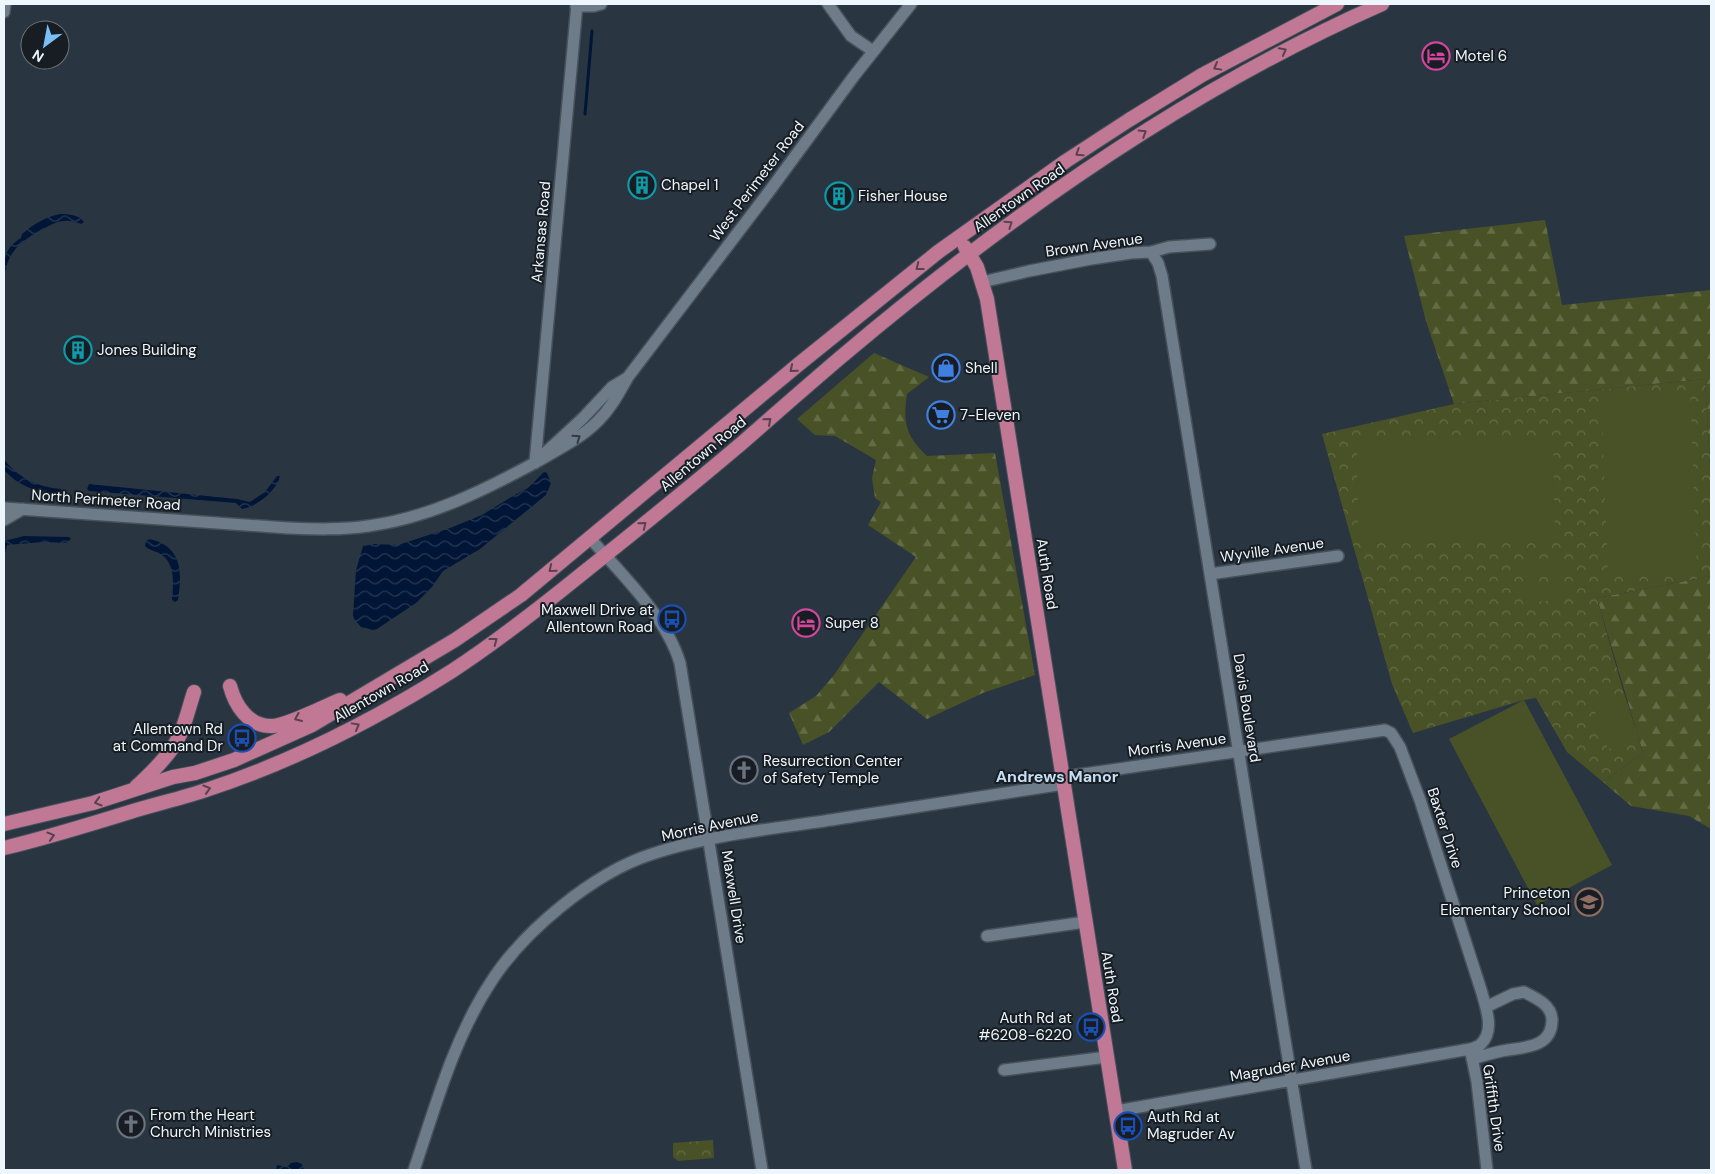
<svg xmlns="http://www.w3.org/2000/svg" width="1715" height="1174" viewBox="0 0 1715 1174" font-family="'DM Sans',sans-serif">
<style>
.forest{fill:url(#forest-firs)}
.park{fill:url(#park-crowns)}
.pitch{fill:#495226}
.water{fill:url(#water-waves)}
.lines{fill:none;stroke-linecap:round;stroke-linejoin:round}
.stream{stroke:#011637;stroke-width:3}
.minor-casing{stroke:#46515b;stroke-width:14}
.major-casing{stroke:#46515b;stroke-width:16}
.minor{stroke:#6e7c89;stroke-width:11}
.major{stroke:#c17894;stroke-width:14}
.oneway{stroke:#5b4150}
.oneway2{stroke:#313a41}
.labels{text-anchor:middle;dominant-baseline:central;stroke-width:4;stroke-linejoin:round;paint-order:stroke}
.poi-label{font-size:15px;fill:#edf6fd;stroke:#171d22;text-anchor:start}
.street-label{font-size:15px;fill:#edf6fd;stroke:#171d22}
.neighbourhood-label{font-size:16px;font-weight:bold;fill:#c5def3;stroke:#171d22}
</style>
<defs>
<pattern id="forest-firs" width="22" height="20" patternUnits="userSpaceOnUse" patternTransform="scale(1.25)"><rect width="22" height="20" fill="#495226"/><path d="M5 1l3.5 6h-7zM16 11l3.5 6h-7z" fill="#646c46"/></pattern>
<pattern id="park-crowns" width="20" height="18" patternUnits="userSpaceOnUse" patternTransform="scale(1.25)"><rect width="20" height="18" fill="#495226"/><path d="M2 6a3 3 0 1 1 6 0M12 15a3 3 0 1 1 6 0" fill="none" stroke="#646c46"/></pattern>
<pattern id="water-waves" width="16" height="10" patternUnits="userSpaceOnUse" patternTransform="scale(1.25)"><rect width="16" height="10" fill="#011637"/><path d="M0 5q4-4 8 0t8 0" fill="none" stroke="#263855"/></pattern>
</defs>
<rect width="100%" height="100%" fill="#293641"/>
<path class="forest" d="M1545,220L1562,305L1711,290V483L1705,379L1454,404L1426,321L1404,236Z
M874,353L929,377L907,394C903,422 905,435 927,456L995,453L1035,675L983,693L927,719L879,682L829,732L803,745L789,713L816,696L834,675L916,557L868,525L881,502L875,498L872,478L876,460L835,436L815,435L797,419Z
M1711,576V829L1689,816L1631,806L1603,782L1643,753L1597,598Z"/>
<path class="park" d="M1705,379L1711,483V576L1597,598L1623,690L1643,753L1603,782L1567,752L1536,698L1524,700L1413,733L1392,684L1322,434L1454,404Z
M713,1140L714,1158L678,1161L673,1157V1143Z"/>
<path class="pitch" d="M1690,390L1697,572L1608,575L1601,393Z
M1553,440L1555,541L1358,543L1357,442Z
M1561,557L1562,575L1523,579L1521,561Z
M1563,581L1565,599L1525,603L1523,585Z
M1624,693L1639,739L1608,749L1592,703Z
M1524,700L1612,865L1537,905L1449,739Z"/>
<path class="water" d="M60,214C69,214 80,215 84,222L81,224C65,217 55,222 41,230C19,242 6,254 4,280C4,261 3,249 21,238L22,234C34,224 45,217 60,214Z
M4,459C18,478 38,487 61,489L62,492L59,495C36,491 21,488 4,470Z
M544,472L547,473L551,483L546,495L480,549L443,571L432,587L416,603L377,629L373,630L361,627L354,619L353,615L356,570L363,546L375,544L398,545L450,528L482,515L513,496L528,488Z
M277,476H280C277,491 256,507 242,509L236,503L89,491L87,489L89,484L237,499L250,502L265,492Z
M24,536L69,537L71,539L66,543L44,542L7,545L5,553L4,584V541Z
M150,539C183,547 182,573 178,600L175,602L172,600C173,585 176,566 162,555C157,551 150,551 145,546L146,541Z
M297,1162L302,1164L304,1170H276L277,1165L287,1167L291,1163Z"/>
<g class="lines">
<path class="stream" d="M585,114L592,31"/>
<g class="minor-casing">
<path id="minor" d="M828,4L851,36L873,51
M576,6H594L601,4
M4,12L5,4
M1151,252L1158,263L1162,276L1306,1170
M982,282L1029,271L1091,259L1131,253L1151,252L1169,247L1210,244
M545,453L583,418L612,387L627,378
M535,463L577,4
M4,508L288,528C315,529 341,530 368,526C429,518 485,490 538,461C559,449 581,438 598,421C611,408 619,393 628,377L768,193L854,76L911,4
M4,520L23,509
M590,538C621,574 666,616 680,663L762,1170
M1210,574L1338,556
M1063,777L1385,730L1391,733L1400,747L1420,800L1482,993C1486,1009 1495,1030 1481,1044C1479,1046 1474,1048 1470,1049L1116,1111
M987,936L1085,922
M1471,1053L1477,1082L1487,1170
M1472,1059C1482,1056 1492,1053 1502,1051C1522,1047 1552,1049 1552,1020C1552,1005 1536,998 1524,992L1513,994L1486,1007
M1004,1070L1107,1057
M414,1170C435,1108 453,1041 489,985C522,932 593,873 652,854C712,834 775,829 837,819C912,807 988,796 1064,784"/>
</g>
<g class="major-casing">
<path id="major" d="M965,247L977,267L987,299L1125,1170
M230,686C235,705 248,726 271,726C284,727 325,706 340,700
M136,787C149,775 163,762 173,747C184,731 188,710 194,692
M4,824L93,803L173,777L195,773L234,760L312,725L455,640L521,595L799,364L938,252L1066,161L1129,120L1202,75L1337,4
M4,848C46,838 88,825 130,812C156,804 183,798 209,789C294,761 376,719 452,671C498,641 541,607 583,573C637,530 690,487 742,443C775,414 808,385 841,357C1004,219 1186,90 1382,4"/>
</g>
<use href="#minor" class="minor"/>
<use href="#major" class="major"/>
</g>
<defs><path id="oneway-chevron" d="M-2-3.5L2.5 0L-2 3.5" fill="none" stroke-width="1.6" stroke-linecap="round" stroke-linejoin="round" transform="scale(1.25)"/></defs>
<g class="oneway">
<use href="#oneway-chevron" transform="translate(1283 51) rotate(-28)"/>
<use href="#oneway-chevron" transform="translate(1217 67) rotate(151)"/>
<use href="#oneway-chevron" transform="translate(1143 133) rotate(-32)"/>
<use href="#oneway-chevron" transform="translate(1079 153) rotate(147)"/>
<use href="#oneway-chevron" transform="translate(1009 224) rotate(-35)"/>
<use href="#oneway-chevron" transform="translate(919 267) rotate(142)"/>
<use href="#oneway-chevron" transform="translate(793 369) rotate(140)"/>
<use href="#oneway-chevron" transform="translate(768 421) rotate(-41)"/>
<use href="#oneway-chevron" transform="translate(643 525) rotate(-39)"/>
<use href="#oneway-chevron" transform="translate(552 569) rotate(141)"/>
<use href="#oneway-chevron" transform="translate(494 641) rotate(-37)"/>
<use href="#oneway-chevron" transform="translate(298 718) rotate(157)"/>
<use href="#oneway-chevron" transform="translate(356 726) rotate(-29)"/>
<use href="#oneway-chevron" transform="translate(207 789) rotate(-17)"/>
<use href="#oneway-chevron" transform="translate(98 802) rotate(164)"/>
<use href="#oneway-chevron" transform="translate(51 836) rotate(-17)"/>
</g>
<use class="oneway2" href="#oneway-chevron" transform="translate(577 438) rotate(-35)"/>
<defs>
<g id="hotel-ring" transform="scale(1.4375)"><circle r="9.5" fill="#171d22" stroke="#d1479c" stroke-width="1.5"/><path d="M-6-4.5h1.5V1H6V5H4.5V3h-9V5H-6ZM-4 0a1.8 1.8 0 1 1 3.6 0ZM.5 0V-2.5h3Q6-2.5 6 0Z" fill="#d1479c"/></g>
<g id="building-ring" transform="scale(1.4375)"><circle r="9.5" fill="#171d22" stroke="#0f9aa8" stroke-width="1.5"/><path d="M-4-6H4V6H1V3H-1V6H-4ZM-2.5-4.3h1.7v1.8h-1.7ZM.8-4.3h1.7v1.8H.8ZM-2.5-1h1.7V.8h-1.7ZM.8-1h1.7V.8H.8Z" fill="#0f9aa8"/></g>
<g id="shop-ring" transform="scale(1.4375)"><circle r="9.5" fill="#171d22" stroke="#3f7fe0" stroke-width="1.5"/><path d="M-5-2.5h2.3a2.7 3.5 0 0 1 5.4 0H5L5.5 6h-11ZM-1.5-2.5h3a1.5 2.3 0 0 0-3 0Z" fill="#3f7fe0"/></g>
<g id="supermarket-ring" transform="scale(1.4375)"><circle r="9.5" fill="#171d22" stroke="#3f7fe0" stroke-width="1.5"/><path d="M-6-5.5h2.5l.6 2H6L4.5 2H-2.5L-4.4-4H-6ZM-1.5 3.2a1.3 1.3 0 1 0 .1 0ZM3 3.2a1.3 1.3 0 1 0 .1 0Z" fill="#3f7fe0"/></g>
<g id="bus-ring" transform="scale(1.4375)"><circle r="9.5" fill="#171d22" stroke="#1a4fb4" stroke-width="1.5"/><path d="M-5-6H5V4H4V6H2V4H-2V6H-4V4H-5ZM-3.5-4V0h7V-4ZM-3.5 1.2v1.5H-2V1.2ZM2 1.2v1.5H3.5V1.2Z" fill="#1a4fb4"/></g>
<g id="church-ring" transform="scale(1.4375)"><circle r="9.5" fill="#171d22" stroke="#6b7280" stroke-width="1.5"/><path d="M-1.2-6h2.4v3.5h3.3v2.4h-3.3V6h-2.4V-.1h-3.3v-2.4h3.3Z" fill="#6b7280"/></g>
<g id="school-ring" transform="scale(1.4375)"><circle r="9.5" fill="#171d22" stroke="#8d6e63" stroke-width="1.5"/><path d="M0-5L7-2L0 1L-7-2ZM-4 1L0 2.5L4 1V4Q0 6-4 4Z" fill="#8d6e63"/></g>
</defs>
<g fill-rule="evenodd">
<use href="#hotel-ring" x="1436" y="56"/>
<use href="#building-ring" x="642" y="185"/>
<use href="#building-ring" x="839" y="196"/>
<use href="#building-ring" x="78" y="350"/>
<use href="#shop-ring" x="946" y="368"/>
<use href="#supermarket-ring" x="941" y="415"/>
<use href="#bus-ring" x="672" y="619"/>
<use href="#hotel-ring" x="806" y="623"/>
<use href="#bus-ring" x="242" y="738"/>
<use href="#church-ring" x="744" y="770"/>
<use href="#school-ring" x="1589" y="902"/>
<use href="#bus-ring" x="1091" y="1027"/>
<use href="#church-ring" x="131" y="1124"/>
<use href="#bus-ring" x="1128" y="1126"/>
</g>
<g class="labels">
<g class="poi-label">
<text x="1455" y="56">Motel 6</text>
<text x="661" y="185">Chapel 1</text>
<text x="858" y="196">Fisher House</text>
<text x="97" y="350">Jones Building</text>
<text x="965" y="368">Shell</text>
<text x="960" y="415">7-Eleven</text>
<text x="653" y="610" text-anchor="end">Maxwell Drive at<tspan x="653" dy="17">Allentown Road</tspan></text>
<text x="825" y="623">Super 8</text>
<text x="223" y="729" text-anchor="end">Allentown Rd<tspan x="223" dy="17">at Command Dr</tspan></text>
<text x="763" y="761">Resurrection Center<tspan x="763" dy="17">of Safety Temple</tspan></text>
<text x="1570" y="893" text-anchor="end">Princeton<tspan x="1570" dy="17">Elementary School</tspan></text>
<text x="1072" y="1018" text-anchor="end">Auth Rd at<tspan x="1072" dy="17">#6208-6220</tspan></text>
<text x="150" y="1115">From the Heart<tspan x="150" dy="17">Church Ministries</tspan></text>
<text x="1147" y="1117">Auth Rd at<tspan x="1147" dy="17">Magruder Av</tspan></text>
</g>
<g class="street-label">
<text transform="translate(757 181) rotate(-53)">West Perimeter Road</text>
<text transform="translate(1019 198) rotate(-35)">Allentown Road</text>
<text transform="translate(541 232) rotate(-85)">Arkansas Road</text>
<text transform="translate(1094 245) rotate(-8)">Brown Avenue</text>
<text transform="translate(703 454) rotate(-40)">Allentown Road</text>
<text transform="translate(106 500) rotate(4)">North Perimeter Road</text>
<text transform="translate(1272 550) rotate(-8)">Wyville Avenue</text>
<text transform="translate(1047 574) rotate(81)">Auth Road</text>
<text transform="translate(381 692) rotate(-30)">Allentown Road</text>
<text transform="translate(1247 708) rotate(81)">Davis Boulevard</text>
<text transform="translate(1177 745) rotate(-8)">Morris Avenue</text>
<text transform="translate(710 826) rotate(-12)">Morris Avenue</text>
<text transform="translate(1445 828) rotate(72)">Baxter Drive</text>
<text transform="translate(734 897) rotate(81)">Maxwell Drive</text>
<text transform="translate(1112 987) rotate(81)">Auth Road</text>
<text transform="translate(1290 1066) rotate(-10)">Magruder Avenue</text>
<text transform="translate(1494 1108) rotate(82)">Griffith Drive</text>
</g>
<g class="neighbourhood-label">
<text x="1057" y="776">Andrews Manor</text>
</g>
</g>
<rect width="1715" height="1174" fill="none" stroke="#edf6fd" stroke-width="10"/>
<g transform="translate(45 45) rotate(212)"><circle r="24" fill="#171d22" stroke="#6d747a"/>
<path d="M0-4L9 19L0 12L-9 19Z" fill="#78bff7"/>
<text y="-8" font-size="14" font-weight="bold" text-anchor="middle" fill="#edf6fd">N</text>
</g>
</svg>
